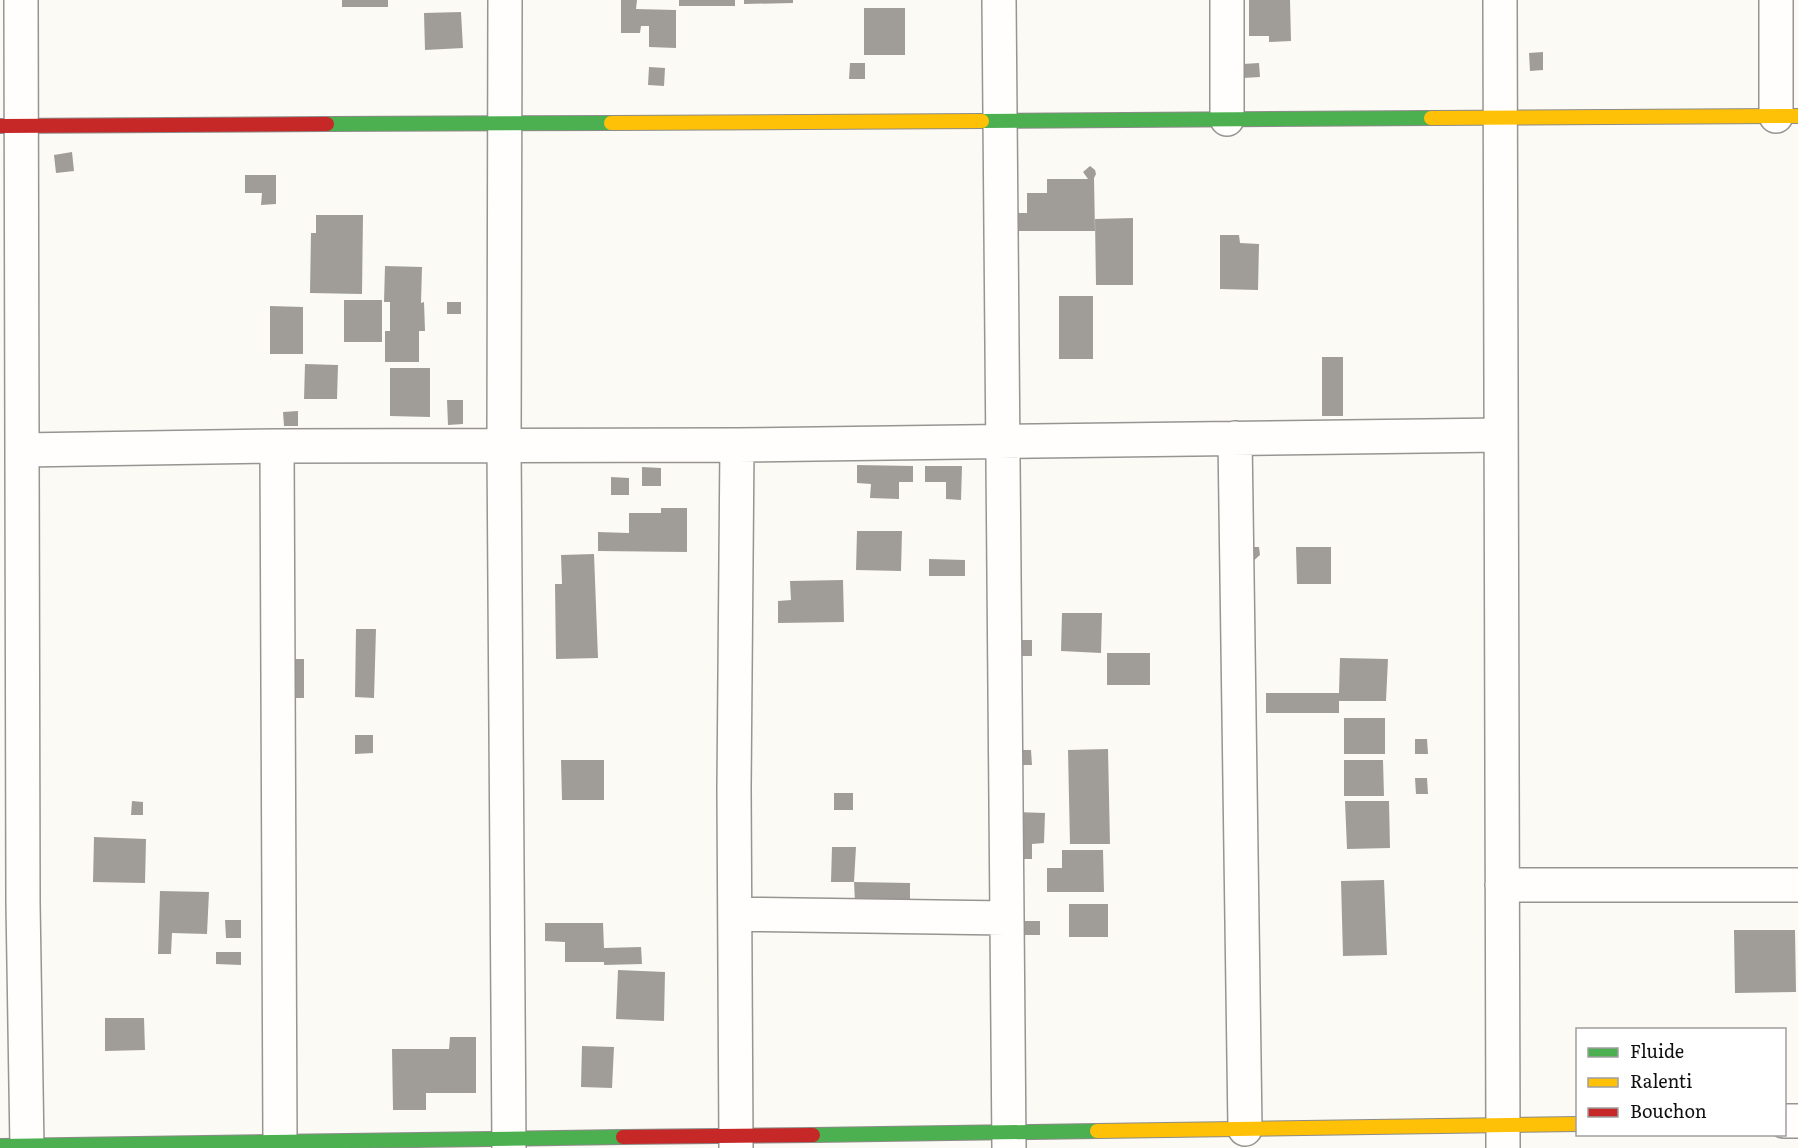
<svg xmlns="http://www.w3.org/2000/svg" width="1798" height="1148" viewBox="0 0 1798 1148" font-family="Literata,serif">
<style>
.building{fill:#a09d99}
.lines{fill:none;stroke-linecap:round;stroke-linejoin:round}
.street-casing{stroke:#969592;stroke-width:36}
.fast-casing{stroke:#8c8b89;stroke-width:16}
.slow-casing{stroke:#8c8b89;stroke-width:16}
.jam-casing{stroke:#8c8b89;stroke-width:16}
.street{stroke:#fffefd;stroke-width:33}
.fast{stroke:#4caf50;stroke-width:14}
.slow{stroke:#ffc107;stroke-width:14}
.jam{stroke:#c62828;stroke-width:14}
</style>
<rect width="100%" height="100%" fill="#fcfaf4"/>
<path class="building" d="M342,0H388V7H342Z
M621,0H637L636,9L676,10V48L649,47V26H641L640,33H621Z
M679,0H735V6H679Z
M744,0H793V3L744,4Z
M1249,0H1290L1291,41L1269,42V36H1249Z
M864,8H905V55H864Z
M461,12L463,48L425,50L424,13Z
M1543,52V70L1530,71L1529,53Z
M850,63H865V79H849Z
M1259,63L1260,77L1243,78V64Z
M649,67L665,68L664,86L648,85Z
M72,152L74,171L56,173L54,155Z
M1090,166L1095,170L1096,174L1094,178L1095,231H1010V213H1027V193H1047V179H1088L1083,172Z
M245,175H276V204L261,205L262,193H245Z
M316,215H363L362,294L310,293L311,233H316Z
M1133,218V285H1096L1095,219Z
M1220,235H1239L1240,243L1259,244L1258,290L1220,289Z
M385,266L422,267L421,303L424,302L425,331H419V362H385V331H390V302H384Z
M1059,296H1093V359H1059Z
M344,300H382V342H344Z
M447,302H461V314H447Z
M270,306L303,307V354H270Z
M1322,357H1343V416H1322Z
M305,364L338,365L337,399H304Z
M390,368H430V417L390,416Z
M447,400H463V424L448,425Z
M298,411V426H284L283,412Z
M857,465L913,466V482H899V499L870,498L871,484L857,483Z
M925,466H962L961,500L946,499V482H925Z
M642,467L661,468V486H642Z
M611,477L629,478V495H611Z
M661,508H687V552L598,551V532L629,533V513H661Z
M857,531H902L901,571L856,570Z
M1241,547H1259L1260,555L1250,564Z
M1296,547H1331V584H1297Z
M594,554L598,658L556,659L555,584H562L561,555Z
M929,559L965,560V576H929Z
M843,580L844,622L778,623V601L791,600L790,581Z
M1062,613H1102L1101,653L1061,651Z
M356,629H376L374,698L355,697Z
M1014,640H1032V656H1013Z
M1107,653H1150V685H1107Z
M1340,658L1388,659L1386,701H1339V713H1266V693H1339Z
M283,659H304V698H283Z
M1344,718H1385V754H1344Z
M355,735H373V753L355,754Z
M1415,739H1427L1428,754H1415Z
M1108,749L1110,844H1070L1068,750Z
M1011,750H1031L1032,765H1011Z
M561,760H604V800H562Z
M1344,760H1383L1384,796H1344Z
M1415,778H1427L1428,794H1416Z
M834,793H853V810H834Z
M132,801L143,802V815H131Z
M1345,801H1389L1390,848L1347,849Z
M1014,812L1045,813L1044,843L1032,844V859H1015Z
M94,837L146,839L145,883L93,882Z
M832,847H856L854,882L910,883V903L855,902L854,882H831Z
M1062,850H1103L1104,892H1047V868H1062Z
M1384,880L1387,955L1343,956L1341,881Z
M160,891L209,892L207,934L172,933L171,954H158Z
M1069,904H1108V937H1069Z
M225,920H241V938H226Z
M1024,921H1040V935H1024Z
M545,923H603L604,948L641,947L642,964L604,965V962H565V942L545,941Z
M1734,930H1795L1796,992L1735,993Z
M216,952H241V965L216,964Z
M618,970L665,972L664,1021L616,1019Z
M105,1018H144L145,1050L105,1051Z
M450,1037H476V1093H426V1110H393L392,1049H449Z
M582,1046L614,1047L612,1088L581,1087Z"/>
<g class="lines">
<g class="street-casing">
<path id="street" d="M21,0L23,903L27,1148
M505,0L504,446L509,1148
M999,0L1009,1148
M1227,0V119
M1500,0L1503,1148
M1776,0V116
M1235,438L1245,1129
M277,446L280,1142
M22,450L277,446L737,445L1501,435
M1502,885H1798
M735,914L1006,918
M1784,1121H1798
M736,1148L734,789L737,445"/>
</g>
<g class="fast-casing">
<path id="fast" d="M982,121L1431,118
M327,124L611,123
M813,1135L1097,1131
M0,1146L623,1137"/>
</g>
<g class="slow-casing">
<path id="slow" d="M1431,118L1798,116
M611,123L982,121
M1097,1131L1578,1124"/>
</g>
<g class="jam-casing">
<path id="jam" d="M0,126L327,124
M623,1137L813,1135"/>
</g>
<use href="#street" class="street"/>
<use href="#fast" class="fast"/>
<use href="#slow" class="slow"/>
<use href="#jam" class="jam"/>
</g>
<rect x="1576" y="1028" width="210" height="108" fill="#ffffff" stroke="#9f9f9f" stroke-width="1.5"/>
<rect x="1588" y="1048" width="30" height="9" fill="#4caf50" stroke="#9f9f9f" stroke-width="1.5"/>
<text x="1630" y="1058" font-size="18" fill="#0f0f0f">Fluide</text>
<rect x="1588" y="1078" width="30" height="9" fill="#ffc107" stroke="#9f9f9f" stroke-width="1.5"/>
<text x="1630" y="1088" font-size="18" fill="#0f0f0f">Ralenti</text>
<rect x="1588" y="1108" width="30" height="9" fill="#c62828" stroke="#9f9f9f" stroke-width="1.5"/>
<text x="1630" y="1118" font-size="18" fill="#0f0f0f">Bouchon</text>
</svg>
